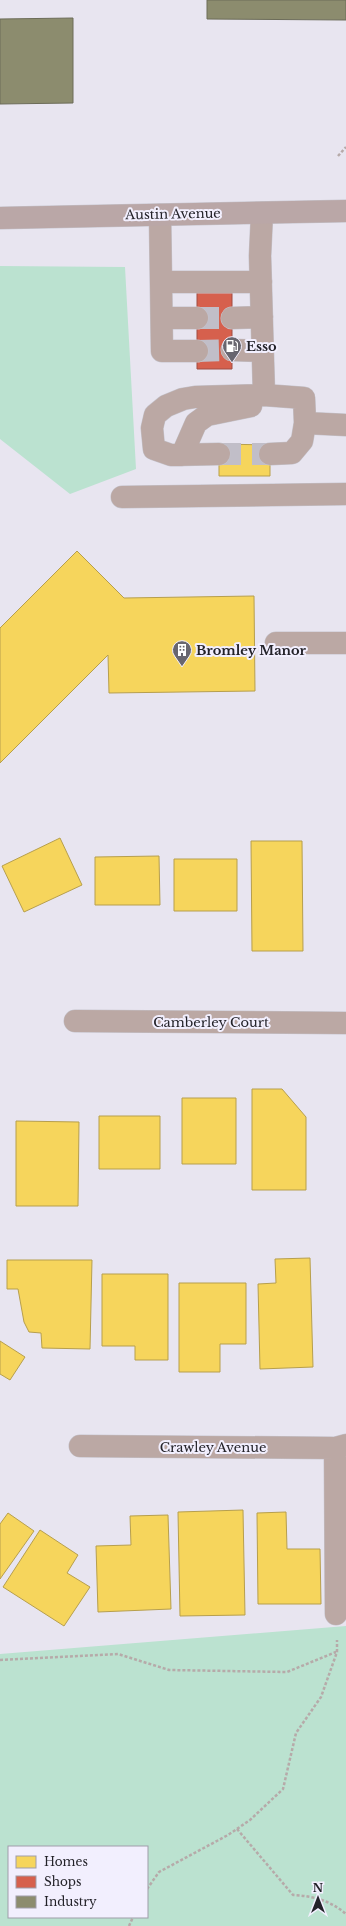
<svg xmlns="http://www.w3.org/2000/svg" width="346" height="1926" viewBox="0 0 346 1926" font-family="'Libre Baskerville',serif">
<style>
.green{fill:#bbe2d0;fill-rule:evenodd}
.homes{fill:#f6d55c;stroke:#b79f4d}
.shops{fill:#d6604d;stroke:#a04d42}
.industry{fill:#8c8c6e;stroke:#6c6c59}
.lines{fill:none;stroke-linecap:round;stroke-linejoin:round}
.minor-tunnel{stroke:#c1bec8;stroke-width:22;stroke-dasharray:22 11;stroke-linecap:butt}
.minor-casing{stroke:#c5c3cb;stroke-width:23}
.major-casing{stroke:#c5c3cb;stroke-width:23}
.path{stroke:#b6aaa9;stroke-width:2.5;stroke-dasharray:3 2;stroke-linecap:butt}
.minor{stroke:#bba8a4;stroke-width:22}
.major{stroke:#baa7a7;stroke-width:22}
.labels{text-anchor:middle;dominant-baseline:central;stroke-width:4;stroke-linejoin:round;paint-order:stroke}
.street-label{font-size:13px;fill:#232229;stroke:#f2effe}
.poi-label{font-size:13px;font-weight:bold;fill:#232229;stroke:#f2effe;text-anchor:start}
</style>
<rect width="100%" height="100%" fill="#e8e5f0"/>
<path class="green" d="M0,266L125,267L136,469L70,494L0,439Z
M346,1626V1926H0V1654ZM9,1847H147V1917H9Z"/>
<path class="homes" d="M219,444L270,445V476H219Z
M77,551L124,598L254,596L255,691L109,693L108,655L0,763V628Z
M60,838L82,885L24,912L2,866Z
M251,841H302L303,951H252Z
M159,856L160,905H95V857Z
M174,859H237V911H174Z
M252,1089H282L306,1117V1190H252Z
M182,1098H236V1164H182Z
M99,1116H160V1169H99Z
M16,1121L79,1122L78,1206H16Z
M310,1258L313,1367L260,1369L258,1284L276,1283L275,1259Z
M7,1260H92L90,1349L42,1348L41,1333L29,1332L24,1322L18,1289H7Z
M102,1274H168V1360H135V1346H102Z
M179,1283H246V1344H220V1372H179Z
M0,1341L25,1357L10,1380L0,1374Z
M243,1510L245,1615L180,1616L178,1512Z
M286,1512L287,1549H320L321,1604H258L257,1513Z
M8,1513L34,1531L0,1579V1524Z
M168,1515L171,1609L98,1612L96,1546L131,1545L130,1516Z
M40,1530L78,1555L67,1573L90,1587L64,1626L3,1587Z"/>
<path class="shops" d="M197,292H232V369H197Z"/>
<path class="industry" d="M207,0H346V20L207,19Z
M73,18V103L0,104V19Z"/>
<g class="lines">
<path class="minor-tunnel" d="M197,318H232
M197,351L232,350
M219,454H270"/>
<g class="minor-casing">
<path id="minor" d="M262,213L260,256L264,395
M160,215L162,351H197
M162,282H261
M162,318H197
M232,318L262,317
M232,350L263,351
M219,454L171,455L154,449L152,428L155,415L166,406L183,399L195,397L264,395L304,398L305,423L346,425
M270,454L292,453L302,441L305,423
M182,455L196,423L207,415L251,406
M122,497L346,494
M276,643H346
M75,1021L346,1023
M80,1446L335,1448L346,1445
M335,1448L336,1614"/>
</g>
<g class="major-casing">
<path id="major" d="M0,218L346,211"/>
</g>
<path class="path" d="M338,156L346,147
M0,1660L118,1654L169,1670L287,1672L336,1652
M237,1829L293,1895C314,1896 331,1901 346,1914
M147,1889L159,1872L228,1835L250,1820L283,1789L296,1733L321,1697L337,1652V1640
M129,1926L133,1917"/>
<use href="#minor" class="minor"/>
<use href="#major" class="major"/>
</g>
<defs>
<g id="fuel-pin" transform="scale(1)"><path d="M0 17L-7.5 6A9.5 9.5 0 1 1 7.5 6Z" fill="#68666f" stroke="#f2effe"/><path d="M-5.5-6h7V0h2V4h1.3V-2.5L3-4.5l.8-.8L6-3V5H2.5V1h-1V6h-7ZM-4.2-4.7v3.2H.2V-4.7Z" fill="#fff"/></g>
<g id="building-pin" transform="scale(1)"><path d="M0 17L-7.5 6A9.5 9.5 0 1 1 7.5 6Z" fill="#68666f" stroke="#f2effe"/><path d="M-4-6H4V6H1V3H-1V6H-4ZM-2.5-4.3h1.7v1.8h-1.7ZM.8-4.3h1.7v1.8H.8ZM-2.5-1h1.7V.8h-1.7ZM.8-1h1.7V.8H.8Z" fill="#fff"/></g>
</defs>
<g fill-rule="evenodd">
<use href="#fuel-pin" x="232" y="346"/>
<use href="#building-pin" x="182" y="650"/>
</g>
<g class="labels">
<g class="street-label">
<text transform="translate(173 214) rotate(-1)">Austin Avenue</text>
<text x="211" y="1022">Camberley Court</text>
<text x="213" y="1447">Crawley Avenue</text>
</g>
<g class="poi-label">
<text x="246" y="346">Esso</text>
<text x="196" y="650">Bromley Manor</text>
</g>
</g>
<rect x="8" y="1846" width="140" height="72" fill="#f2effe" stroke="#9f9da9"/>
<rect x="16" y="1856" width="20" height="12" fill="#f6d55c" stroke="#9f9da9"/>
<text x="44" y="1866" font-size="12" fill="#232229">Homes</text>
<rect x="16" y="1876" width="20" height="12" fill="#d6604d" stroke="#9f9da9"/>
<text x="44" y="1886" font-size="12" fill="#232229">Shops</text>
<rect x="16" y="1896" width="20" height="12" fill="#8c8c6e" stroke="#9f9da9"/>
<text x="44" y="1906" font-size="12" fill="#232229">Industry</text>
<g transform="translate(318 1898)" stroke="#f2effe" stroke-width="3" paint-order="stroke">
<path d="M0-3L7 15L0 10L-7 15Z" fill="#232229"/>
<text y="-6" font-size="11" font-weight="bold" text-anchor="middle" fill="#232229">N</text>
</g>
</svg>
